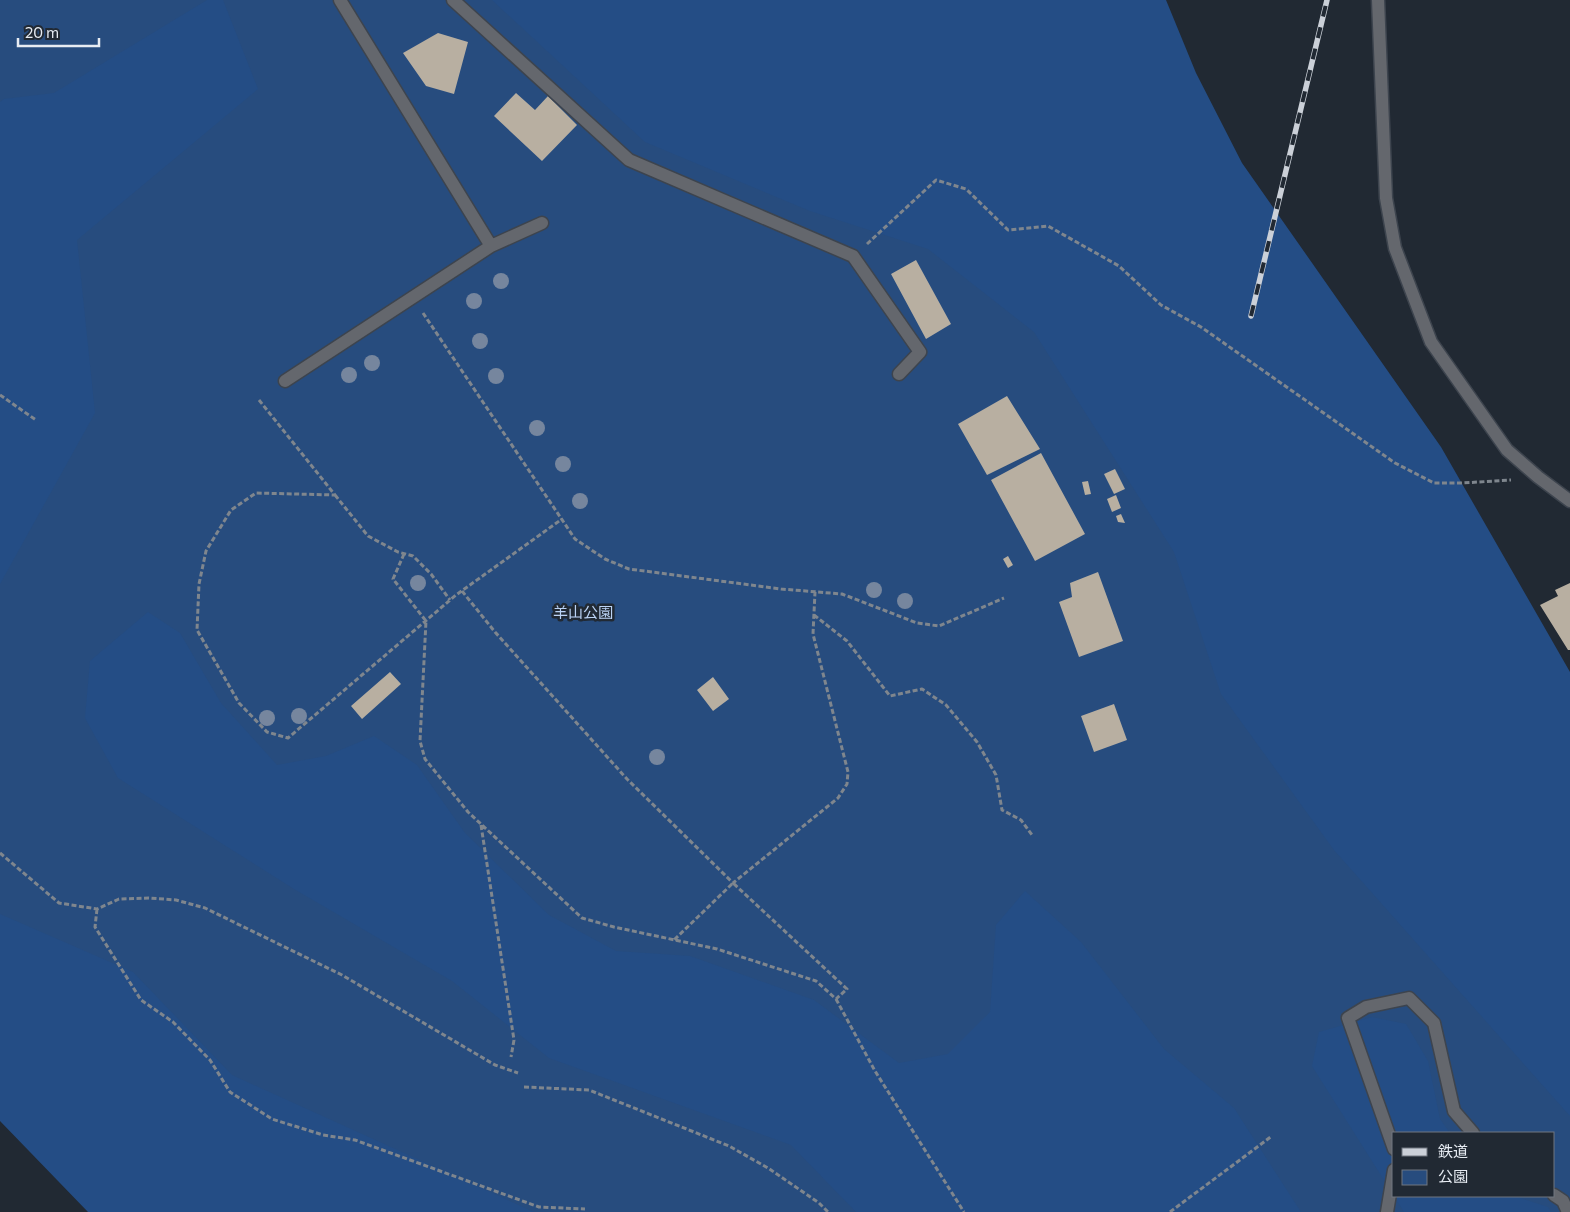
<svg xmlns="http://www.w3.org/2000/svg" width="1570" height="1212" viewBox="0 0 1570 1212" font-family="Commissioner,'Noto Sans JP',sans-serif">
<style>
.green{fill:#274c7e;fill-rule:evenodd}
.forest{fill:#244d85}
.building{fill:#b8afa1}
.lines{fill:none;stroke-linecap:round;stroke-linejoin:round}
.service-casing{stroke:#3d444e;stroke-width:15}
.path{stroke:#7f868e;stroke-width:3;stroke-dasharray:5 2.5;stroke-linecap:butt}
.service{stroke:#64676d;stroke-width:12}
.rail-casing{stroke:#cbd0d8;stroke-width:5.5}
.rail{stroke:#212933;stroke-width:4;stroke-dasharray:11;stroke-linecap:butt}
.tree{fill:#76869e}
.labels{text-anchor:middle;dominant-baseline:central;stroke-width:5;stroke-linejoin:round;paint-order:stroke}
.park-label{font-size:15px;fill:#bbd3f5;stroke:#212933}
</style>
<rect width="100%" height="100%" fill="#212933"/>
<path class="green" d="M0,0H664L1570,746V1212H518L358,1150L0,952ZM1394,1133H1554V1196H1394Z"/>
<path class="forest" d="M207,0H223L258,89L77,240L95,413L0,584V102L4,99L54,93Z
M492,0H1166L1196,73L1242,163L1441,447L1570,672V1116L1334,850L1221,694L1174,552L1034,332L928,249L810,211L645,142Z
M148,612L180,633L221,703L277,765L326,756L374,736L417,765L465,833L549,915L616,951L690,956L814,1000L899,1063L948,1054L990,1012L996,925L1025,891L1081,942L1164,1049L1234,1108L1301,1212H856L791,1145L549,1058L452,981L294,889L118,778L85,718L90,661Z
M0,914L133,972L232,1075L534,1212H88L0,1121Z
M1372,1017L1406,1024L1428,1061L1440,1119L1450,1133H1394V1196L1312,1066L1319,1032Z
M1394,1196H1514L1548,1207L1551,1212H1404Z"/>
<path class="building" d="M438,33L468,42L454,94L426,86L403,53Z
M516,93L535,110L548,96L577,125L542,161L494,116Z
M916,260L951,324L926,339L891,274Z
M1007,396L1040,449L987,475L958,424Z
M1041,453L1085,534L1035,561L991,480Z
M1115,469L1125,489L1114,494L1104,474Z
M1088,481L1091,494L1085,495L1082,482Z
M1116,495L1121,508L1112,512L1107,499Z
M1121,514L1125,523L1118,522L1116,516Z
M1008,556L1013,565L1008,568L1003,559Z
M1098,572L1123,641L1079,657L1059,602L1072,597L1070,583Z
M1570,583V650H1568L1540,605L1558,596L1555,590Z
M390,672L401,684L362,719L351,706Z
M713,677L729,699L713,711L697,690Z
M1114,704L1127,740L1094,752L1081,716Z"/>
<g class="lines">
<g class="service-casing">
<path id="service" d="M340,0L491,246
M453,0L629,160L853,256L920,352L899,374
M1378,0L1386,198L1395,248L1431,342L1507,450L1538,477L1570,501
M285,381L491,246L542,223
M1394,1149L1348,1018L1366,1007L1409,998L1434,1023L1454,1111L1473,1133
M1554,1195L1563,1201L1568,1212
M1387,1212L1394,1170"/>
</g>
<path class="path" d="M867,244L936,180L966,189L1008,230L1048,226L1119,266L1161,305L1201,327L1395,463L1434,483H1462L1511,480
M423,313L575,539L605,559L629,569L781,589L842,594L917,623L939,626L1004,598
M0,395L36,420
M259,400L335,495L256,493L231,510L206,551L199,584L197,630L239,703L267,732L288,738L456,595L562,519
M335,495L368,536L398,552L413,556L431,574L450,600
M404,554L393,579L426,621L420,741L425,759L468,812L582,918L614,927L717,949L816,981L836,999L847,989L733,883L674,940
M462,591L495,632L627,779L733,883L838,798L847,784L848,772L813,634L815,592
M814,615L847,641L890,696L922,689L946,705L977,742L996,775L1002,810L1021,820L1032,835
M481,825L514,1040L511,1057
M0,853L59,903L97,909L119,899L149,898L176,900L205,908L342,975L495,1065L518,1073
M97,909L95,927L141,1000L173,1022L210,1060L230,1092L272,1119L323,1135L355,1140L539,1207L585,1209
M836,999L875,1071L964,1212
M524,1087L589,1090L729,1146L768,1168L819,1203L828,1212
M1170,1212L1272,1136"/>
<use href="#service" class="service"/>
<g class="rail-casing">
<path id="rail" d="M1251,316L1327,0"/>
</g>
<use href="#rail" class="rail"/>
</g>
<g class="tree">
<circle cx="501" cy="281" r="8"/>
<circle cx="474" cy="301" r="8"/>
<circle cx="480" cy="341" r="8"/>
<circle cx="372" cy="363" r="8"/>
<circle cx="349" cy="375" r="8"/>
<circle cx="496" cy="376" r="8"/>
<circle cx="537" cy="428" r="8"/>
<circle cx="563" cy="464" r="8"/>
<circle cx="580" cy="501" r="8"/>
<circle cx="418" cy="583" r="8"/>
<circle cx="874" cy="590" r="8"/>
<circle cx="905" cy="601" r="8"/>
<circle cx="299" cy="716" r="8"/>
<circle cx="267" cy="718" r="8"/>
<circle cx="657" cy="757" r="8"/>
</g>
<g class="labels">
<g class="park-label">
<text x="583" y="612">羊山公園</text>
</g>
</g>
<rect x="1392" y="1132" width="162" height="65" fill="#212933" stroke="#707780"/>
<rect x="1402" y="1148" width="25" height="8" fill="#cbd0d8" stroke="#707780"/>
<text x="1438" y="1157" font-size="15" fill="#e7ecf3">鉄道</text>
<rect x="1402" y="1170" width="25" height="15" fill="#274c7e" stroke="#707780"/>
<text x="1438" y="1182" font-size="15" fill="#e7ecf3">公園</text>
<path d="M18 38v8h81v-8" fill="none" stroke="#e7ecf3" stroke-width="2.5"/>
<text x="25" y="38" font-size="15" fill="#e7ecf3" stroke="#212933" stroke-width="4" paint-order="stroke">20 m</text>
</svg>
